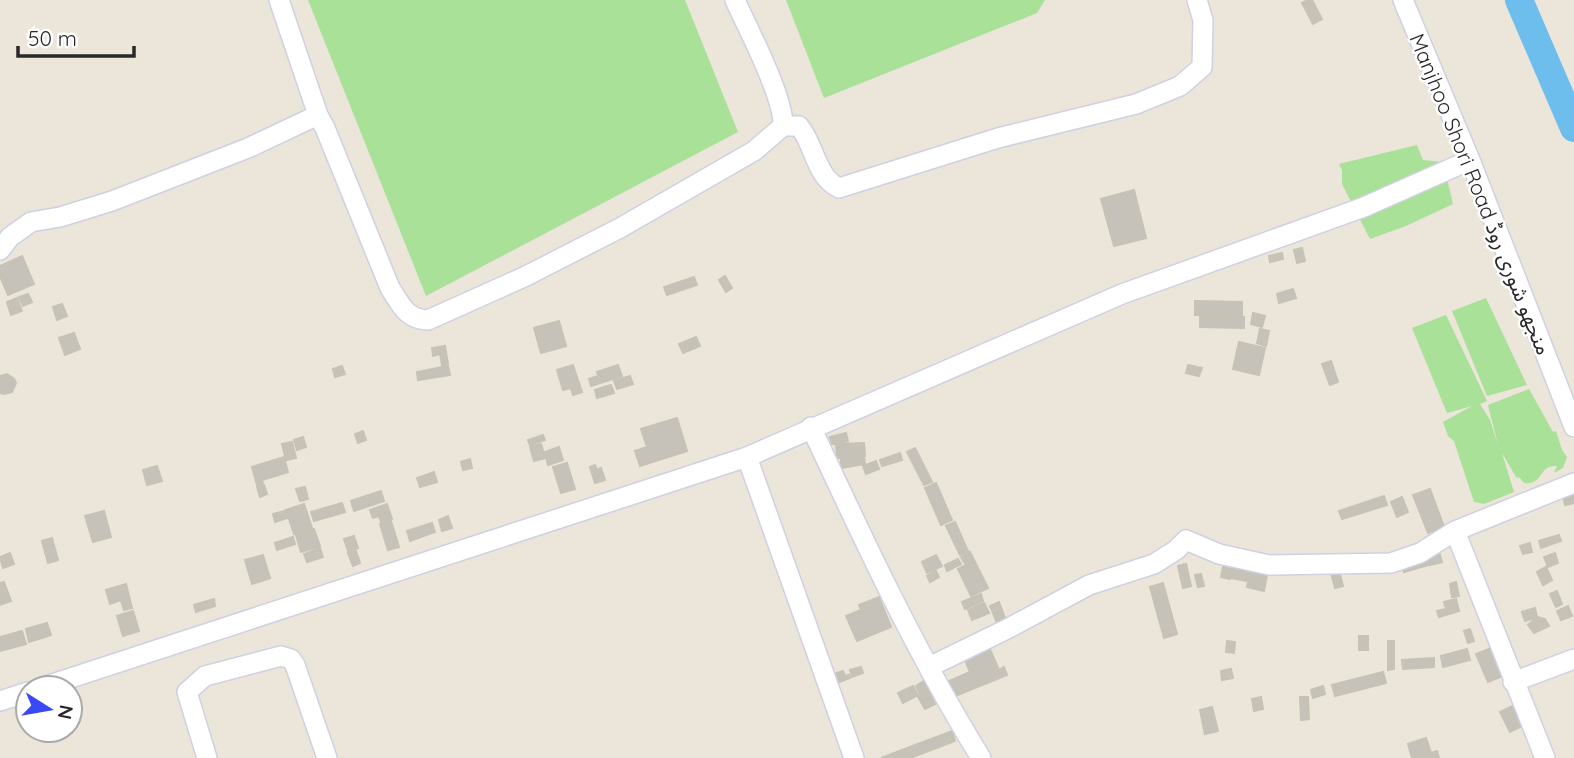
<svg xmlns="http://www.w3.org/2000/svg" width="1574" height="758" viewBox="0 0 1574 758" font-family="Quicksand,'Noto Sans Arabic',sans-serif">
<style>
.green{fill:#a8e197}
.lines{fill:none;stroke-linecap:round;stroke-linejoin:round}
.river{stroke:#6dbded;stroke-width:28}
.building{fill:#c6c2ba;stroke:#c6c2b4;stroke-width:2}
.minor-casing{stroke:#cfd1e2;stroke-width:22}
.minor{stroke:#fff;stroke-width:19}
.labels{text-anchor:middle;dominant-baseline:central;stroke-width:5;stroke-linejoin:round;paint-order:stroke}
.street-label{font-size:21px;fill:#282828;stroke:#fff}
</style>
<rect width="100%" height="100%" fill="#ebe5da"/>
<path class="green" d="M308,0H685L738,132L426,296Z
M786,0H1045L1037,13L824,98Z
M1417,145L1423,160L1443,162L1453,204L1406,226L1370,239L1342,184V170L1339,164Z
M1486,298L1527,385L1487,396L1452,311Z
M1446,315L1487,401L1480,404L1490,420L1498,445L1488,405L1529,389L1553,432L1556,431L1562,450L1567,457L1563,468L1554,473L1557,466C1537,465 1545,485 1524,483L1520,478L1516,477L1502,453L1514,492L1484,504L1474,502L1454,441L1448,436L1443,422L1472,406L1447,413L1412,328Z"/>
<g class="lines">
<path class="river" d="M1519,0L1574,128"/>
</g>
<path class="building" d="M1308,0H1312L1322,19L1313,24L1302,3Z
M1134,190L1146,238L1114,246L1101,199Z
M1302,248L1305,261L1297,263L1294,250Z
M1282,253L1283,259L1270,262L1269,256Z
M22,256L34,284L8,295L0,276V266Z
M725,276L732,288L726,292L719,280Z
M694,277L697,285L667,295L664,287Z
M1293,289L1296,298L1279,303L1277,294Z
M28,294L32,302L23,306L19,297Z
M17,298L22,311L11,315L7,302Z
M1195,301L1242,302V315H1195Z
M62,304L67,316L57,320L53,307Z
M1253,313L1265,316L1262,327L1251,324Z
M1200,316L1244,317V328L1200,327Z
M559,321L566,346L541,353L534,328Z
M1260,329L1269,331L1266,346L1257,343Z
M74,333L80,349L65,355L59,338Z
M696,337L700,346L683,353L679,344Z
M1239,342L1265,348L1259,375L1233,369Z
M445,346L448,364L442,365L440,354L433,356L432,348Z
M1331,361L1338,382L1330,385L1322,364Z
M573,365L582,392L573,395L571,388L563,390L557,370Z
M618,365L622,376L591,386L589,379L598,376L597,372Z
M1188,365L1202,368L1199,376L1186,373Z
M342,366L345,374L335,377L333,369Z
M448,366L450,375L418,380L417,372Z
M7,374L14,379L16,383L12,392L4,394L0,393V376Z
M630,376L633,384L617,389L614,381Z
M611,385L614,393L597,398L595,390Z
M677,418L687,451L640,466L635,451L647,447L641,429Z
M363,431L366,440L358,443L355,434Z
M846,433L848,441L832,444L830,437Z
M543,435L545,440L530,445L528,440Z
M303,437L306,447L297,450L294,440Z
M292,442L296,458L286,460L282,444Z
M864,443L865,456L837,458L836,444Z
M541,444L545,458L534,461L530,447Z
M559,447L563,460L548,465L545,452Z
M915,448L932,482L924,485L907,452Z
M900,453L902,460L882,466L880,460Z
M284,457L288,472L262,480L263,484L257,485L252,467Z
M864,457L865,464L841,468V459Z
M470,459L472,468L463,470L461,462Z
M876,461L879,469L866,474L863,466Z
M567,463L575,489L561,493L553,467Z
M595,465L597,470L601,468L605,480L595,483L590,467Z
M157,466L162,481L147,485L143,470Z
M434,472L437,482L420,487L417,478Z
M936,483L952,520L941,525L925,488Z
M264,485L267,494L260,497L257,487Z
M305,487L308,499L300,501L296,489Z
M1430,489L1444,527L1428,533L1413,495Z
M381,491L384,501L354,511L351,501Z
M1573,493L1574,503L1565,505L1563,496Z
M1384,496L1387,505L1342,519L1339,511Z
M1402,497L1408,512L1397,517L1391,502Z
M342,503L345,512L314,521L311,512Z
M304,504L312,528L294,534L286,510Z
M387,504L392,519L381,522L379,516L373,518L370,510Z
M104,511L111,537L93,542L85,516Z
M285,511L287,518L275,522L273,514Z
M448,516L452,528L442,531L439,520Z
M391,521L399,547L388,550L380,524Z
M955,522L968,551L960,555L946,526Z
M432,523L435,532L410,541L407,531Z
M314,529L320,546L301,552L296,535Z
M1559,535L1561,541L1541,548L1539,541Z
M354,536L358,548L348,551L344,539Z
M293,537L295,544L277,550L275,543Z
M52,538L58,560L48,563L42,541Z
M1530,543L1532,552L1523,554L1520,546Z
M320,548L323,557L307,562L304,554Z
M356,551L360,563L353,566L348,553Z
M970,552L988,588L971,596L958,569L966,565L961,557Z
M1439,552L1442,562L1430,565L1428,555Z
M10,553L14,564L3,568L0,557Z
M1555,553L1558,563L1548,567L1544,557Z
M263,555L270,578L252,584L245,560Z
M936,555L942,566L927,573L922,562Z
M1426,557L1428,565L1404,572L1401,564Z
M958,559L961,564L947,571L945,565Z
M1186,564L1191,586L1183,588L1178,566Z
M1223,567L1232,569L1230,579L1221,577Z
M1546,567L1552,580L1543,585L1537,572Z
M1233,569L1249,572L1247,581L1231,578Z
M936,571L939,577L930,582L927,576Z
M1339,571L1343,586L1335,588L1331,573Z
M1250,572L1267,575L1264,591L1247,587Z
M1201,574L1204,586L1198,587L1195,575Z
M4,582L11,601L0,605V583Z
M1456,582L1459,596L1452,597L1450,584Z
M1163,583L1177,634L1164,638L1150,587Z
M126,584L132,608L124,610L121,600L110,604L106,590Z
M1557,591L1562,604L1556,607L1550,594Z
M981,594L983,601L965,609L962,602Z
M879,597L891,627L857,641L846,616L861,610L859,605Z
M214,599L215,606L196,612L194,605Z
M1456,599L1459,611L1439,617L1437,611L1446,609L1444,602Z
M999,602L1006,621L998,625L990,606Z
M984,603L989,613L972,620L968,610Z
M1568,606L1572,616L1561,620L1557,611Z
M1535,608L1537,617L1525,621L1522,612Z
M133,611L139,631L123,636L117,616Z
M1537,617L1545,619L1549,626L1534,633L1528,625Z
M47,623L51,635L29,642L26,629Z
M1470,629L1474,641L1468,643L1464,631Z
M22,631L26,644L0,651V637Z
M1359,636H1368V650H1359Z
M1227,641L1235,642L1234,653L1226,652Z
M1388,641H1394V669L1388,670Z
M988,645L999,670L1004,667L1007,675L953,697L947,682L970,672L963,655Z
M1491,648L1503,676L1488,682L1476,654Z
M1467,649L1470,660L1443,667L1441,656Z
M1434,658V667L1403,669L1402,660Z
M861,667L863,673L852,677L850,670Z
M1231,669L1233,678L1222,680L1221,671Z
M843,671L845,676L849,675L850,678L837,683L834,674Z
M1383,672L1386,683L1335,696L1332,685Z
M924,681L929,690L920,694L916,686Z
M913,686L918,695L903,703L898,693Z
M1323,686L1325,694L1313,698L1311,690Z
M929,691L935,704L925,709L918,697Z
M1261,697L1263,709L1254,711L1252,699Z
M1300,697H1308L1309,719L1301,720Z
M1517,704L1526,724L1510,732L1500,712Z
M1212,707L1218,731L1205,734L1200,710Z
M952,731L955,741L910,758H881Z
M1426,738L1431,753L1437,751L1439,758H1412L1408,744Z"/>
<g class="lines">
<g class="minor-casing">
<path id="minor" d="M279,0L318,115L325,128L390,288C401,305 406,319 428,320L524,277L620,228L754,151L783,126H799C815,145 815,176 839,188L998,138L1136,104L1180,86L1202,67L1203,20L1197,0
M735,0C748,29 784,97 783,126
M1403,0L1470,160L1574,427
M0,250L10,237L31,222L60,217L112,201L248,148L318,115
M811,427C863,539 916,653 981,758
M747,457L854,758
M1455,531L1545,758
M929,667L1007,629L1089,585L1154,564L1176,550L1186,540L1219,554L1269,565L1391,563L1420,553L1455,531L1574,483
M1513,682L1574,659
M40,688L747,457L1122,294L1364,207L1470,160
M0,701L28,692
M207,758L187,692L205,676L281,656L291,659L295,665L327,758"/>
</g>
<use href="#minor" class="minor"/>
</g>
<g class="labels">
<g class="street-label">
<text transform="translate(1481 194) rotate(68)">Manjhoo Shori Road منجھو شوری روڈ</text>
</g>
</g>
<g transform="translate(49 709) rotate(101)"><circle r="33" fill="#ffffff" stroke="#a9a9a9" stroke-width="2"/>
<path d="M0-5L12 26L0 18L-12 26Z" fill="#3a49f8"/>
<text y="-10" font-size="19" font-weight="bold" text-anchor="middle" fill="#282828">N</text>
</g>
<path d="M18 46v10h116v-10" fill="none" stroke="#282828" stroke-width="3.5"/>
<text x="28" y="46" font-size="21" fill="#282828" stroke="#ffffff" stroke-width="5" paint-order="stroke">50 m</text>
</svg>
